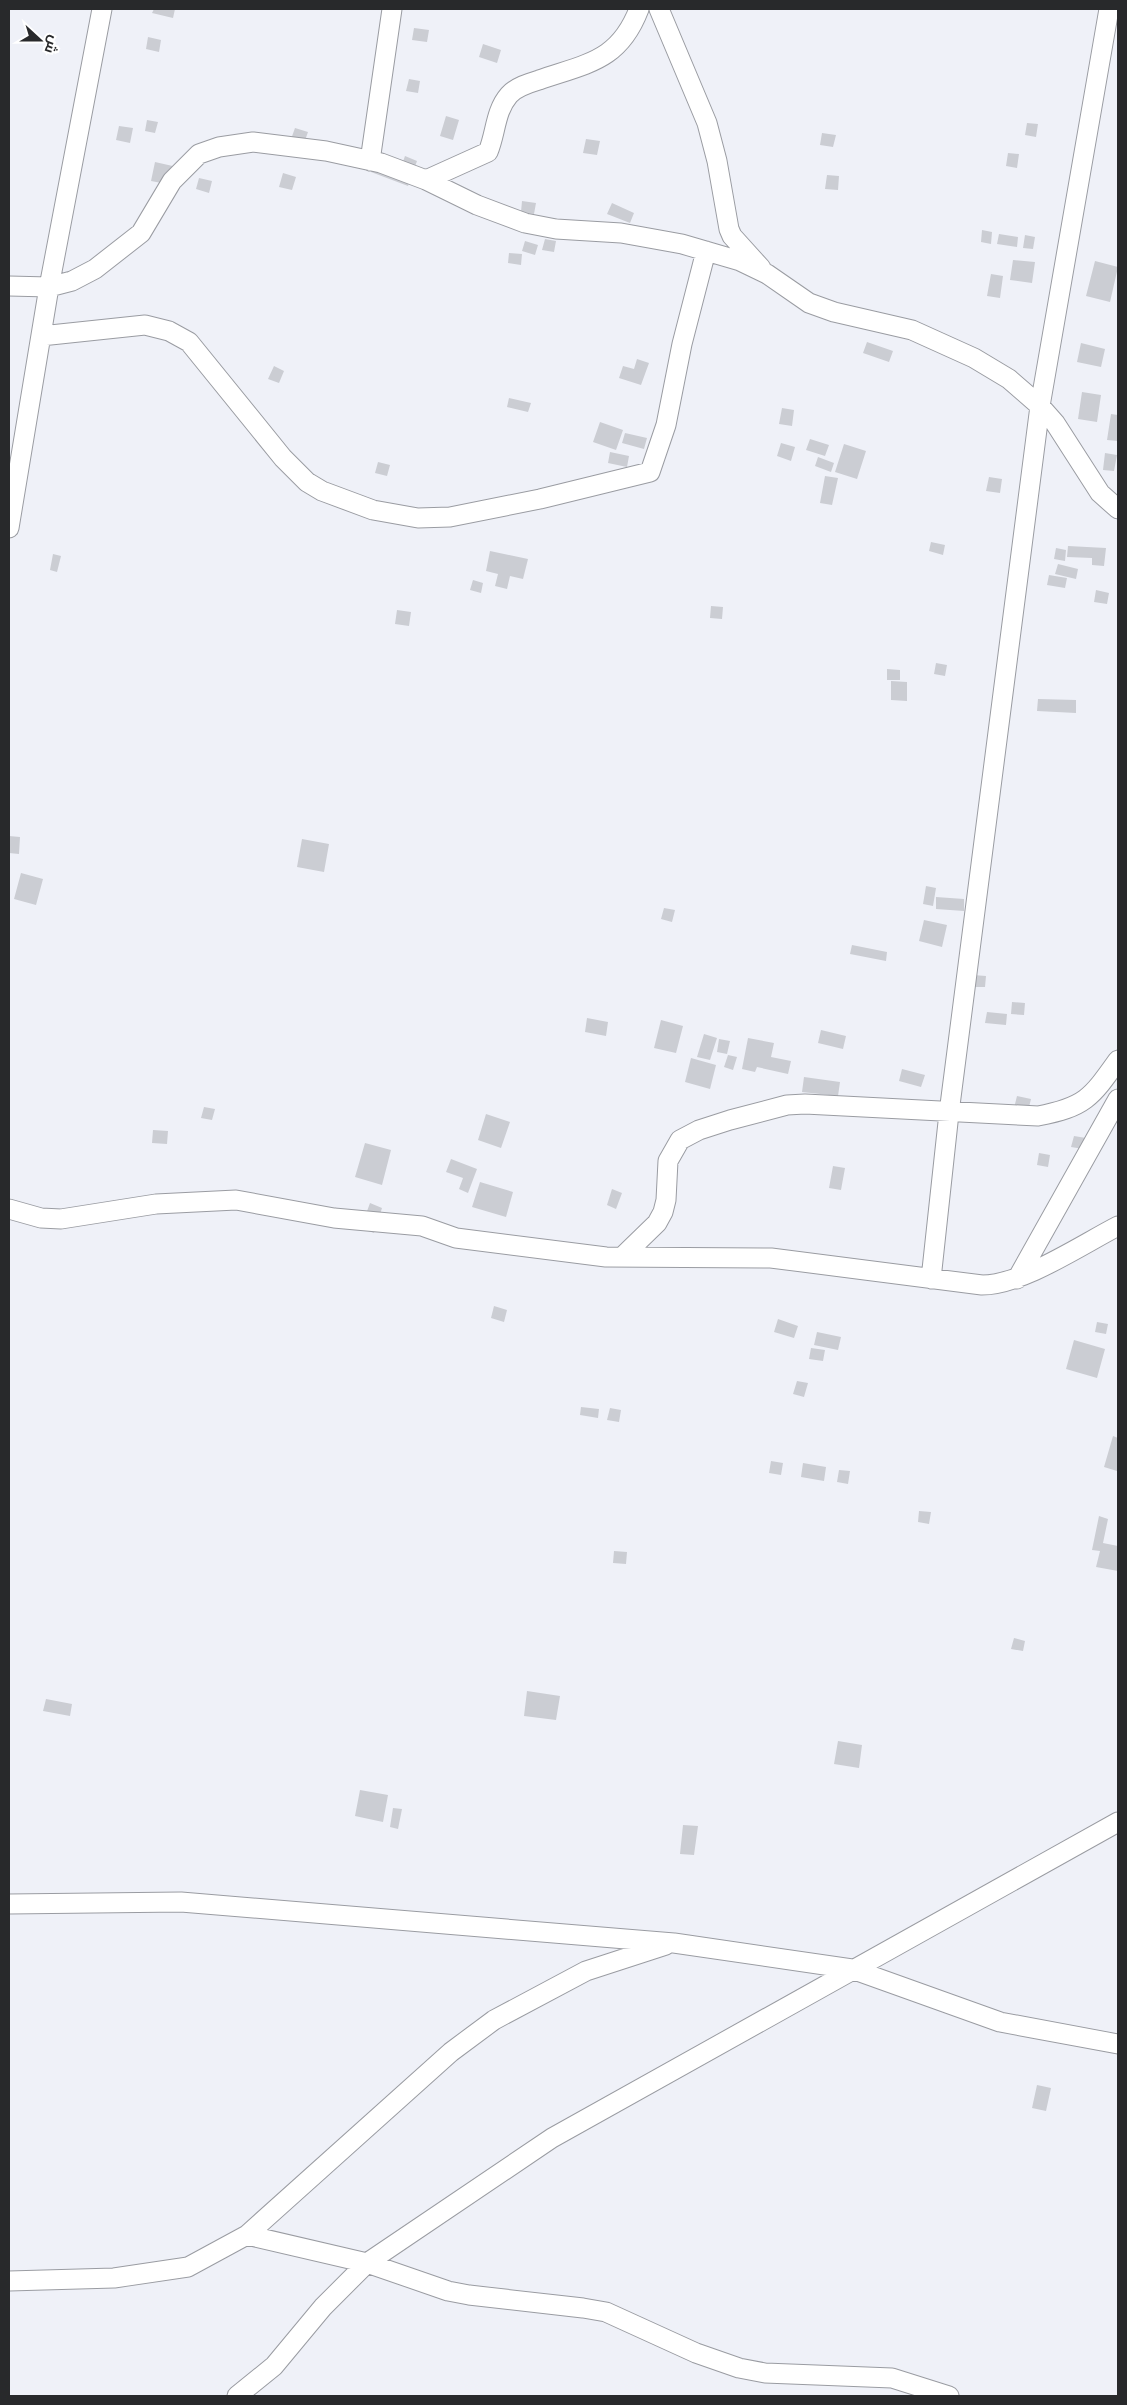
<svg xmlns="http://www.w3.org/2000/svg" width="1127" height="2405" viewBox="0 0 1127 2405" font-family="Commissioner,Cairo,sans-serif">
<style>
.building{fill:#cbcdd3}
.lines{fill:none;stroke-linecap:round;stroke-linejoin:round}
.minor-casing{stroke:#9a9ca2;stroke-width:21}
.minor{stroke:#fff;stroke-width:19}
</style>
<rect width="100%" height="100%" fill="#eff1f8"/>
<path class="building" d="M154,9H175L173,18L152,13Z
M414,28L429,30L427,42L412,40Z
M148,37L161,40L159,52L146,49Z
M483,44L501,50L497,63L479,57Z
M409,79L420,81L418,93L406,91Z
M446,116L459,120L453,140L440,136Z
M147,120L158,122L155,133L145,131Z
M1027,123L1038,124L1036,137L1025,135Z
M119,126L133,128L130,143L116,140Z
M295,128L308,132L303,146L290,142Z
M822,133L836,135L833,147L820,145Z
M586,139L600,141L597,155L583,153Z
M1008,153L1019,154L1017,168L1006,166Z
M405,156L417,161L408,186L371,172L375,162L400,170Z
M155,162L177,167L172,185L151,181Z
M283,173L296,177L292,190L279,187Z
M827,175L839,176L838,190L825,189Z
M199,178L212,181L209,193L196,189Z
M522,201L536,203L534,214L521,212Z
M612,203L634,213L630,223L607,214Z
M982,230L992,232L991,244L981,242Z
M999,234L1018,237L1017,247L997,244Z
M1025,235L1035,237L1033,249L1023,248Z
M545,239L556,241L554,252L542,250Z
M525,241L538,245L535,255L522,251Z
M509,253L522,254L521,265L508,263Z
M1013,260L1035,262L1032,283L1010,280Z
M1095,261L1118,267L1110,302L1086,296Z
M991,274L1003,276L1000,298L987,296Z
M867,342L893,351L889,362L863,353Z
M1081,343L1105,349L1101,367L1077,362Z
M637,359L649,363L641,385L619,378L623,366L634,369Z
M274,366L284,371L279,383L268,379Z
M1082,392L1101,395L1097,422L1078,419Z
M509,398L531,403L528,412L507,407Z
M782,408L794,410L792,426L779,424Z
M1111,414L1118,415V441L1107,440Z
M600,422L623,430L616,450L593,442Z
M625,433L647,438L644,449L622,443Z
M810,439L829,445L825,456L806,450Z
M781,443L795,447L791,461L777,456Z
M844,444L866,451L857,479L835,472Z
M610,452L629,456L627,467L608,463Z
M1105,453L1117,455L1114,471L1103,470Z
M818,457L834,463L831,472L815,466Z
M378,462L390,465L387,476L375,473Z
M825,476L838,478L832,505L820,503Z
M989,477L1002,479L1000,493L986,491Z
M931,542L945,545L943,555L929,551Z
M1068,546L1106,548L1104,566L1092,565V558L1067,557Z
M1056,548L1066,550L1065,561L1054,559Z
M490,551L528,559L523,579L510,576L507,589L495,586L498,574L486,571Z
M53,554L61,556L57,572L50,570Z
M1058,564L1078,569L1076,579L1055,574Z
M1049,575L1067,578L1065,588L1047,585Z
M473,580L483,583L481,593L470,590Z
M1096,590L1109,593L1107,604L1094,602Z
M711,606L723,607L722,619L710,618Z
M397,610L411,612L409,626L395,624Z
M936,663L947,665L945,676L934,674Z
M887,669L900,670V680H887Z
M891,681L907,682V701L891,700Z
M1038,699L1076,700V713L1037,711Z
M9,836L20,837L19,854L9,853Z
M302,839L329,844L324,872L297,867Z
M21,873L43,879L36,905L14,899Z
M926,886L936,888L933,906L923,904Z
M936,897L964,899V911L936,909Z
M664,908L675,910L672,922L661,919Z
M924,920L947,925L942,947L919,941Z
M852,945L887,952L886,961L850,954Z
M973,975L986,976L985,987H973Z
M1012,1002L1025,1003L1024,1015L1011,1014Z
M987,1012L1007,1014L1006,1025L985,1023Z
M587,1018L608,1022L606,1036L585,1032Z
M661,1020L683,1026L676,1053L654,1048Z
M821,1030L846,1036L843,1049L818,1043Z
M704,1034L717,1038L710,1060L697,1057Z
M748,1038L774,1043L771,1057L791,1061L788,1074L757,1067L755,1072L742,1069Z
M719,1039L730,1041L727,1054L717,1052Z
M728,1055L737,1057L733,1070L724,1067Z
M691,1058L716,1065L710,1089L685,1082Z
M902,1069L925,1075L921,1087L899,1081Z
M804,1077L840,1082L838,1096L802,1092Z
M1017,1096L1031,1099L1028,1111L1014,1108Z
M204,1107L215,1109L212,1120L201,1118Z
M486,1114L510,1122L501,1148L478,1140Z
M153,1130L168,1131L167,1144L152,1143Z
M1074,1136L1086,1138L1083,1149L1071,1147Z
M365,1143L391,1150L382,1185L355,1177Z
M1039,1153L1050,1155L1048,1167L1037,1165Z
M451,1159L477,1169L468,1193L459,1189L463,1178L446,1172Z
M833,1166L845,1168L841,1190L829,1188Z
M480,1182L513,1192L506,1217L472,1207Z
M612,1189L622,1193L616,1209L607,1205Z
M370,1203L382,1208L374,1233L348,1224L353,1210L366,1214Z
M494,1306L507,1310L504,1322L491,1318Z
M778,1319L798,1326L794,1338L774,1332Z
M1097,1322L1108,1324L1106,1334L1095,1332Z
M817,1332L841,1337L838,1350L814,1345Z
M1074,1340L1105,1349L1097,1378L1066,1369Z
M811,1348L825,1350L823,1361L809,1359Z
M797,1381L808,1383L804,1397L793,1394Z
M581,1407L599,1409L598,1418L580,1415Z
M610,1408L621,1410L619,1422L607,1420Z
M1113,1436L1118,1438L1117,1471L1104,1467Z
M771,1461L783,1463L781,1475L769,1473Z
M803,1463L826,1467L824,1481L801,1477Z
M839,1470L850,1471L848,1484L837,1482Z
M919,1511L931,1512L929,1524L918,1522Z
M1099,1516L1108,1519L1103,1543L1118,1546V1571L1096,1567L1100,1551L1092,1550Z
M614,1551L627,1552L626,1564L613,1563Z
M1014,1638L1025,1641L1023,1651L1011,1649Z
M527,1691L560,1696L556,1720L524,1716Z
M46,1699L72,1704L70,1716L43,1711Z
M838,1741L862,1745L859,1768L834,1764Z
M360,1790L388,1795L383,1822L355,1816Z
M393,1808L402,1809L398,1829L390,1827Z
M683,1825L698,1826L694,1855L680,1854Z
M1037,2085L1051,2088L1046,2111L1032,2108Z"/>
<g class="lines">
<g class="minor-casing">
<path id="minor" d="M659,9L707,123L717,161L729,229L732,236L761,268
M370,161L392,9
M426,180L488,152C496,133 495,111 509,95C516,87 529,83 539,80C588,63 619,61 639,9
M9,286L49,287L72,281L95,269L141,233L172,181L199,154L219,147L253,142L326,151L381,163L426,180L477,205L525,223L556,229L621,233L682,244L740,261L767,274L809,303L834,312L912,330L974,358L1009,379L1040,406L1055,423L1100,493L1118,509
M41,336L145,325L169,331L189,342L283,458L307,482L322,491L373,510L418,518L450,517L540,499L650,472L666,425L682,344L706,251
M9,528L49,287L102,9
M9,1209L41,1218L61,1219L156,1204L236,1200L334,1218L422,1226L456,1238L606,1257L771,1258L982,1285C1022,1285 1081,1245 1118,1226
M622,1257L657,1223L663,1212L666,1200L668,1161L680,1140L699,1130L730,1120L787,1105L805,1104L1038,1116C1085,1107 1091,1098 1118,1060
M931,1279L949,1113L1040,406L1109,9
M1017,1279L1118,1099
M9,1904L181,1902L674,1943L852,1969L1000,2022L1118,2044
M247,2235L451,2052L494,2020L586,1971L666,1945
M9,2281L114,2278L188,2267L247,2235L367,2263L448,2291L469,2295L583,2308L606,2312L696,2353L739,2368L765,2373L892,2378L949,2396
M237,2396L274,2366L323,2307L367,2263L552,2138L1118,1822"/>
</g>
<use href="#minor" class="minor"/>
</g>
<rect width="1127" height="2405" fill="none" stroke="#28292b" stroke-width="20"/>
<g transform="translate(40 40) rotate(111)" stroke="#ffffff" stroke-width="4" paint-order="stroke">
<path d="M0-4L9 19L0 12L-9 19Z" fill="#28292b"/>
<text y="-8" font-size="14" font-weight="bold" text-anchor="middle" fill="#28292b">ش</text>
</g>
</svg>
